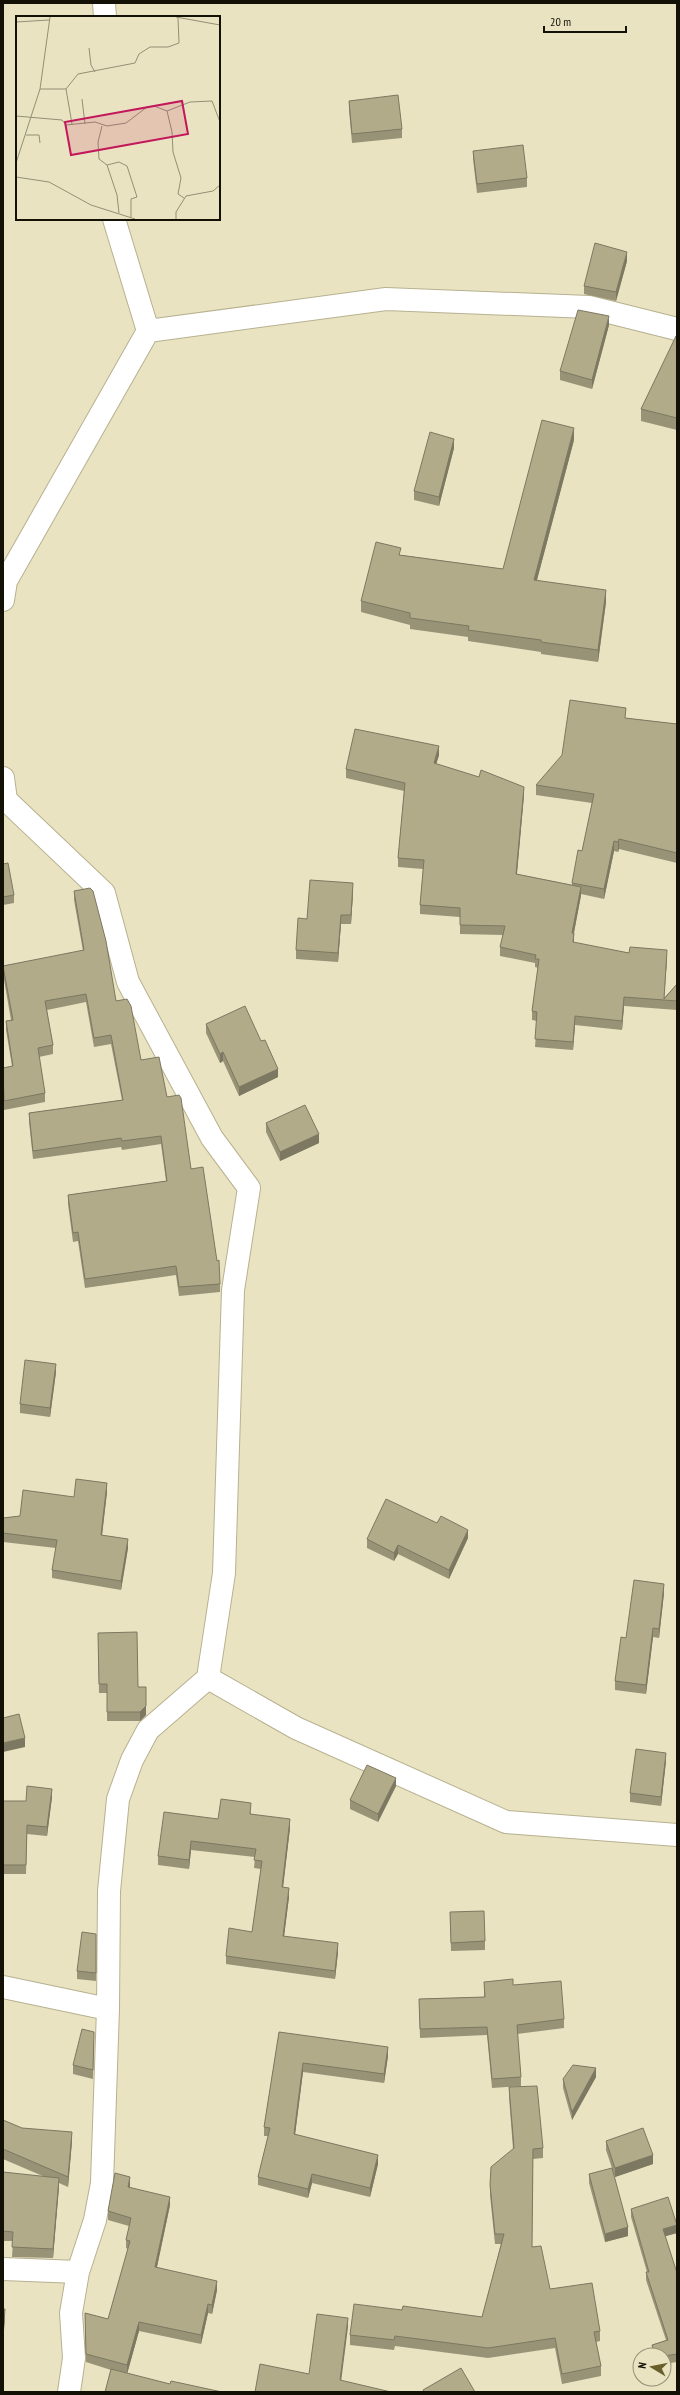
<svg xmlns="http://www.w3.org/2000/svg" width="680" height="2395" viewBox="0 0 680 2395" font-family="'PT Sans Narrow',sans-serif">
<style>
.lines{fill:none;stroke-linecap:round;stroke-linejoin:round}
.minor-casing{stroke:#b7b190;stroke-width:24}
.minor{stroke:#fff;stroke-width:22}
.wall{fill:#989377}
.shaded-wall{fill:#7c7861}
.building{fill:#b1ab8a;stroke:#7c7861}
.inset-road{fill:none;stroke:#948f76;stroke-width:1}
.view{fill:#c2185b;fill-opacity:0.15;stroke:#c2185b;stroke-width:2}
.inset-edge{fill:none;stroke:#131105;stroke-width:2}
</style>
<rect width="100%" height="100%" fill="#eae3c1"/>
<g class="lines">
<g class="minor-casing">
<path id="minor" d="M104,3L105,17
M148,331L386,299L589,307L677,329
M3,600L6,581L148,331L114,219
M3,778L6,800L104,893L128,982L212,1138L249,1188L233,1290L224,1573L208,1678L148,1730L132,1760L118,1799L109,1891L108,2009L102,2183L95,2220L78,2272L71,2313L74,2358L69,2392
M208,1678L296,1728L506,1822L677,1835
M3,1987L108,2009
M3,2269L78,2272"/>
</g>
<use href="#minor" class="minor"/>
</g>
<path class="wall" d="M349,101L402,129V138L352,143L349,110Z
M473,151L527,178V187L477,193L473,159Z
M627,261L616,301L584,294V286Z
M609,325L592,389L560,380V371Z
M677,336V430L641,421V409Z
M574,440L537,580L606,602L598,662L541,654V652L468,641V637L410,629V625L361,612V601L401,555L503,569Z
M454,448L439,506L414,500V491Z
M626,718L677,724V863L619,849L618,852L614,851L604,899L581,894L574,933V943L629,953L667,959L664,998L677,984V1010L624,1006L622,1030L575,1025L573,1050L535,1047L537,1021L532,1020V1011L538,968L535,967V963L500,956V947L503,935L460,934V917L420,914V905L423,869L398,867V858L404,791L346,778V769L439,755L436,764L524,795L517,874L572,885V883L582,851L592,803L536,795V785Z
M3,864L14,895V903L3,905Z
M74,891L116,1001L141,1060L167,1097L191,1169L220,1284V1292L179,1296L176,1275L85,1288L78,1241L73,1242L68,1204V1195L166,1181L161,1144L122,1150L121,1147L33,1159L29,1122V1113L122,1100L111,1044L94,1047L86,1002L47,1010L53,1045V1054L39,1057L45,1093V1102L4,1110L3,1068L12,1066L6,1030V1021L11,1020L3,974V966L83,951L74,900Z
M353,892L351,924H341L338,962L296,959V950L307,919Z
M206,1024L278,1077L239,1096L223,1061L220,1063L206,1033Z
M266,1123L319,1143L280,1161L266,1132Z
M56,1372L50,1417L20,1413V1404Z
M107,1492L102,1535L128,1548L121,1590L52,1578V1570L56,1548L3,1542V1518L20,1516L74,1497Z
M437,1523L468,1538L449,1579L398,1554L394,1561L367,1548V1539Z
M664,1593L659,1638L653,1637L646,1694L615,1690V1681L626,1638Z
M98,1633L138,1687L146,1715L140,1721H107V1693H99Z
M666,1761L661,1806L630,1802V1793Z
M396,1786L378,1822L350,1809V1800Z
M52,1797L47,1836L27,1834L26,1874H3V1801H26Z
M251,1812V1814L290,1828L283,1887L289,1897L284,1936L338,1952L335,1979L226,1964V1956L252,1932L261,1869L254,1868L255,1857L191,1850L189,1869L158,1865V1856Z
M450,1912L485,1941V1950L451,1951Z
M96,1934V1981L77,1979V1971Z
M484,1982L513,1985L564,2019V2028L517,2034L521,2077V2086L492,2088L487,2035L420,2038L419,1999L484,1997Z
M279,2032L388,2056L384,2083L303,2072L295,2134L378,2164L370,2197L312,2183L308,2198L258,2185V2177L268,2136H264V2127Z
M94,2041L93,2079L73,2074V2065Z
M596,2077L572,2120L563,2088V2079Z
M509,2087L543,2148V2158L533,2159L532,2247L550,2289L600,2331V2341L596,2342L601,2366V2376L562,2384L555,2348L488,2358L395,2346L394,2350L350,2345V2335L402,2310L482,2317L501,2244H495L490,2195V2185L513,2149L509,2097Z
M3,2120L22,2128L72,2141L68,2187L59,2183L53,2258L12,2257L13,2241H3V2172L45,2177L3,2159Z
M606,2141L653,2164L615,2177L606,2150Z
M589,2174L628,2236L605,2242L589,2183Z
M130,2186V2188L170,2205L157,2267L217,2290L212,2314L208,2313L201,2344L139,2331L127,2374L170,2384L105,2392L111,2370L86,2362L85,2313L108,2319L128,2249L126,2248V2240L129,2226L108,2220V2211Z
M631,2209L677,2233L665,2236L677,2273V2362L664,2364V2355H652V2345L666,2340L646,2280V2272H647L631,2217Z"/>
<path class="shaded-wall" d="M627,252V261L616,301V292Z
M609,316V325L592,389V380Z
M574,428V440L534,591V580Z
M454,439V448L439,506V497Z
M606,590V602L598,662V650Z
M439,746V755L434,772V763Z
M524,787V795L516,883V874Z
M619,839V849L618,852V842Z
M614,841V851L604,899V889Z
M353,883V892L351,924V915Z
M581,887V896L572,942V933Z
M341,915V924L338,962V953Z
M574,933V942L573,951V942Z
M667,950V959L664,1000Z
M624,997V1006L622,1030V1021Z
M575,1016V1025L573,1050V1042Z
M223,1052V1061L220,1063V1054Z
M278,1069V1077L239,1096V1087Z
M319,1134V1143L280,1161V1152Z
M56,1364V1372L50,1417V1408Z
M107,1483V1492L101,1544V1535Z
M468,1530V1538L449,1579V1570Z
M128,1539V1548L121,1590V1581Z
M398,1545V1554L394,1561V1553Z
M664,1584V1593L659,1638V1629Z
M653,1628V1637L646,1694V1685Z
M146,1706V1715L140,1721V1712Z
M25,1738V1747L3,1752V1743Z
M666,1753V1761L661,1806V1797Z
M396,1778V1786L378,1822V1814Z
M52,1789V1797L47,1836V1827Z
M290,1819V1828L282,1896V1887Z
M191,1841V1850L189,1869V1860Z
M289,1888V1897L283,1945V1936Z
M338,1943V1952L335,1979V1971Z
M388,2047V2056L384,2083V2074Z
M303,2063V2072L294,2143V2134Z
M596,2068V2077L572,2120V2112Z
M72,2132V2141L68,2187V2177Z
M378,2155V2164L370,2197V2188Z
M653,2155V2164L615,2177V2168Z
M312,2174V2183L308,2198V2189Z
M130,2177V2186L128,2196V2187Z
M59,2178V2188L53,2258V2249Z
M170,2197V2205L155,2276V2267Z
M677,2225V2233L663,2237V2229Z
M628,2227V2236L605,2242V2234Z
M217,2281V2290L212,2314V2305Z
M208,2304V2313L201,2344V2335Z
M5,2309V2318L3,2343V2334Z
M348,2318V2327L340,2390V2380Z
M139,2322V2331L127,2374V2365Z"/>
<path class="building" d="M398,95L402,129L352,134L349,101Z
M523,145L527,178L477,184L473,151Z
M595,243L627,252L616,292L584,286Z
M578,310L609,316L592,380L560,371Z
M676,336H677V418L641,409Z
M542,420L574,428L534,580L606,590L598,650L541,642V640L468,630L469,626L410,618V613L361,601L376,542L401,548L399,555L503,569Z
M430,432L454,439L439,497L414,491Z
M570,700L626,708L625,718L677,724V853L619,839L618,842L614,841L604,889L572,883L578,850L582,851L594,794L536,785L562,755Z
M355,729L439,746L434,763L479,777L481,770L524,787L516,874L581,887L572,933H574L573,942L629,953L630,947L667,950L664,999L677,984V1001L624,997L622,1021L575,1016L573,1042L535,1039L537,1012L532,1011L539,959H535L536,955L500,947L505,926L460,925V908L420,905L424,860L398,858L405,783L346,769Z
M8,863L14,895L3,897V864Z
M310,880L353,883L351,915H341L338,953L296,950L298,918L307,919Z
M90,888L93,891L106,941L116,1001L127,999L131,1006L141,1060L159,1057L167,1097L179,1095L181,1098L191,1169L203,1167L217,1261L219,1260L220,1284L179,1287L176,1266L85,1279L78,1232L73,1233L68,1195L167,1181L161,1136L122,1141L121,1138L33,1151L29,1113L123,1100L111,1035L94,1038L86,994L45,1001L53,1045L38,1048L45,1093L4,1101L3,1068L13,1066L6,1021L13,1020L3,966L84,950L74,891Z
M245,1006L261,1041L265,1040L278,1069L239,1087L223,1052L220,1054L206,1024Z
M305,1105L319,1134L280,1152L266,1123Z
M25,1360L56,1364L50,1408L20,1404Z
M76,1479L107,1483L101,1535L128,1539L121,1581L52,1570L57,1540L3,1533V1518L20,1516L23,1490L74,1497Z
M386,1499L437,1523L441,1516L468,1530L449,1570L398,1545L394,1553L367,1539Z
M634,1580L664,1584L659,1629L653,1628L646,1685L615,1681L621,1637L626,1638Z
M137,1632L138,1687H146V1706L140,1712H107V1684H99L98,1633Z
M19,1714L25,1738L3,1743V1718Z
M636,1749L666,1753L661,1797L630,1793Z
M367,1765L396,1778L378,1814L350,1800Z
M27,1786L52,1789L47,1827L27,1825L26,1865H3V1801H26Z
M221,1799L251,1803L250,1814L290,1819L282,1887L289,1888L283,1936L338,1943L335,1971L226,1956L229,1928L252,1932L262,1861L254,1860L256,1849L191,1841L189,1860L158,1856L164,1812L218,1819Z
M484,1911L485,1941L451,1943L450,1912Z
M82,1932L96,1934V1973L77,1971Z
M513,1979V1985L561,1981L564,2019L517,2025L521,2077L492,2079L487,2027L420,2029L419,1999L485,1997L484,1982Z
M82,2029L94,2032L93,2070L73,2065Z
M279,2032L388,2047L384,2074L303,2063L294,2134L378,2155L370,2188L312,2174L308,2189L258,2177L270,2128L264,2127Z
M573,2065L596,2068L572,2112L563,2079Z
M537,2086L543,2148L533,2149L532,2247L541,2246L550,2289L592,2283L600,2331L594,2332L601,2366L562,2374L555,2338L488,2348L395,2336L394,2340L350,2335L354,2304L402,2310L403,2306L482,2317L504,2234H495L490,2185L491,2167L514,2148L509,2087Z
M3,2120L22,2128L72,2132L68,2177L3,2149Z
M643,2128L653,2155L615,2168L606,2141Z
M612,2168L628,2227L605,2234L589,2174Z
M3,2172L59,2178L53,2249L12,2247L13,2232L3,2231Z
M115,2173L130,2177L128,2187L170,2197L155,2267L217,2281L212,2305L208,2304L201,2335L139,2322L127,2365L86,2354L85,2313L108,2319L130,2241L126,2240L131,2218L108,2211Z
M668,2197L677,2225L663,2229L677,2273V2354L664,2356V2355H655L652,2345L668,2340L646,2272H649L631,2209Z
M3,2309H5L3,2334Z
M317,2314L348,2318L340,2380L391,2392H255L260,2364L309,2374Z
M461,2368L475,2392H424L423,2390Z
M111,2369L170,2384L171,2381L222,2392H105Z"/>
<g transform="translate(16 16)">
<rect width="204" height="204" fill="#eae3c1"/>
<path class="inset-road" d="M160,1L204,9M0,6L33,4M73,32L75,49L79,56M24,73H50M66,83L69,108M151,95L156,116L157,136L165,162L162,178L168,182M0,100L46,104L50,109L79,106L91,110L110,107L131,91L138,90L151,95L174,86L196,85L204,106M56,108L50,73L62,58L119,47L123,38L134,31H152L163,27L162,2M86,110L82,126L83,143L91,149L101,179L103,197M10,119H23L24,127M0,147L24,73L34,1M91,149L103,146L111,150L121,181L115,183V201M0,161L33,166L75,189L119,203M160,203V196L170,180L197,175L204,169"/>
<path class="view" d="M166,85L172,118L55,139L49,106Z"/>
<rect width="204" height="204" class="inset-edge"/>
</g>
<rect width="680" height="2395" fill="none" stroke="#131105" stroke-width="8"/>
<g transform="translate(652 2367) rotate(280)"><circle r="19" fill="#eae3c1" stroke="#948f76"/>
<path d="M0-3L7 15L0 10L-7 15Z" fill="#695f2c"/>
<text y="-6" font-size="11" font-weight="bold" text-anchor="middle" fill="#131105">N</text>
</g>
<path d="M544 26v6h82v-6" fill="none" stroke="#131105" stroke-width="2"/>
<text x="550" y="26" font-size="12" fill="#131105" stroke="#eae3c1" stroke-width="3" paint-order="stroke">20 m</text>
</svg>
